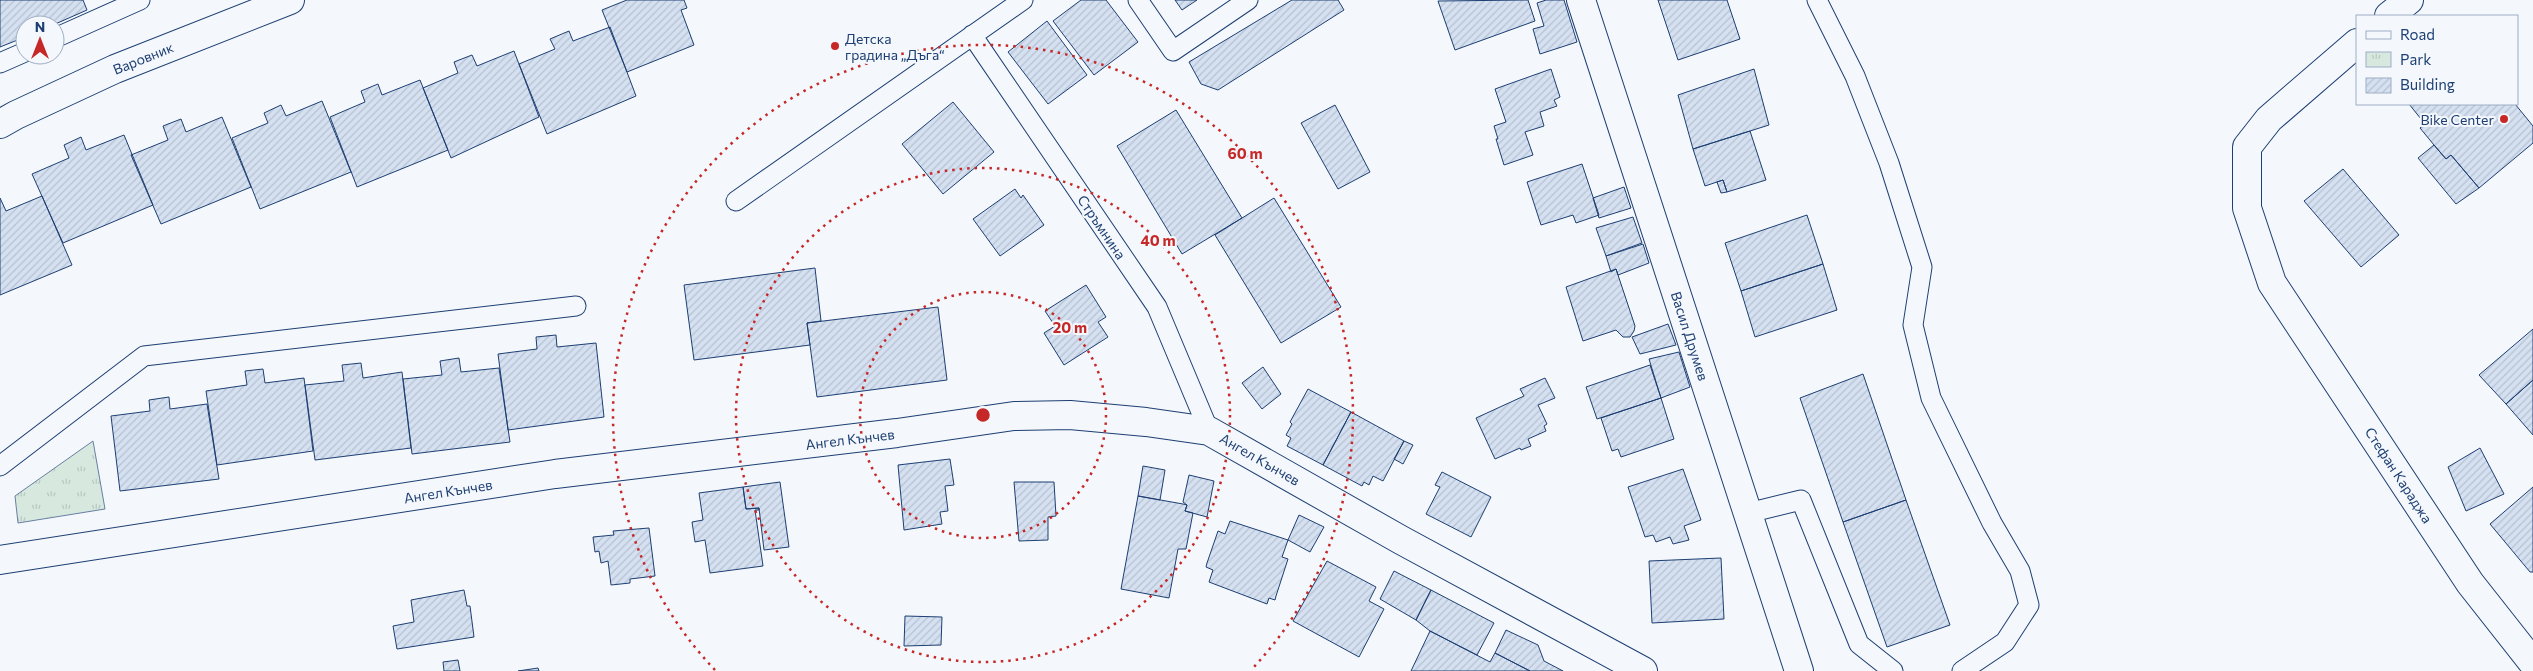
<svg xmlns="http://www.w3.org/2000/svg" width="2533" height="671" viewBox="0 0 2533 671" font-family="Commissioner,sans-serif">
<style>
.park{fill:url(#park-tufts);stroke:#687fa3}
.building{fill:url(#building-hatch);stroke:#1d3f73}
.lines{fill:none;stroke-linecap:round;stroke-linejoin:round}
.service-casing{stroke:#1d3f73;stroke-width:21}
.minor-casing{stroke:#1d3f73;stroke-width:30}
.tertiary-casing{stroke:#1d3f73;stroke-width:30}
.service{stroke:#f4f7fb;stroke-width:19}
.minor{stroke:#f4f7fb;stroke-width:28}
.tertiary{stroke:#f4f7fb;stroke-width:28}
.ring{fill:none;stroke:#c62828;stroke-width:2.5;stroke-dasharray:2.5 5}
.poi-dot{fill:#c62828;stroke:#f4f7fb;stroke-width:2}
.labels{text-anchor:middle;dominant-baseline:central;stroke-width:4;stroke-linejoin:round;paint-order:stroke}
.poi-label{font-size:14px;fill:#1d3f73;stroke:#f4f7fb;text-anchor:start}
.street-label{font-size:14px;fill:#1d3f73;stroke:#f4f7fb}
.centre{fill:#c62828;stroke:#f4f7fb;stroke-width:2.5}
.ring-label{font-size:15px;text-anchor:middle;font-weight:bold;fill:#c62828;stroke:#f4f7fb;stroke-width:4;stroke-linejoin:round;paint-order:stroke}
</style>
<defs>
<pattern id="park-tufts" width="24" height="20" patternUnits="userSpaceOnUse" patternTransform="scale(1.25)"><rect width="24" height="20" fill="#d7e8df"/><path d="M3 7l-1-3M5 7V3M7 7l1-3M15 17l-1-3M17 17v-4M19 17l1-3" fill="none" stroke="#b8c8c3"/></pattern>
<pattern id="building-hatch" width="6" height="6" patternUnits="userSpaceOnUse" patternTransform="scale(1.25)"><rect width="6" height="6" fill="#d5e0f0"/><path d="M-1 1l2-2M0 6l6-6M5 7l2-2" fill="none" stroke="#b6c1d1"/></pattern>
</defs>
<rect width="100%" height="100%" fill="#f4f7fb"/>
<path class="park" d="M93,441L105,509L18,523L15,496Z"/>
<path class="building" d="M0,0H83L87,10L53,25H25V37L0,47Z
M627,0H684L687,8L681,10L694,45L627,72L602,10Z
M1081,0H1106L1138,42L1094,75L1053,21Z
M1175,0H1197L1182,10Z
M1292,0H1338L1344,10L1218,90L1201,84L1189,62Z
M1528,0L1535,21L1455,50L1438,1Z
M1546,0H1564L1577,42L1540,54L1533,29L1544,26L1537,3Z
M1658,0H1727L1740,39L1678,60Z
M1047,21L1087,75L1048,104L1008,52Z
M610,27L636,96L547,134L519,64L555,49L550,39L569,31L573,41Z
M514,51L539,117L451,158L423,88L458,73L454,62L472,55L477,66Z
M1551,69L1560,97L1554,100L1557,106L1540,112L1544,126L1525,132L1533,155L1504,165L1496,139H1498L1494,126L1506,122L1495,89Z
M1754,69L1769,125L1693,149L1678,95Z
M420,80L448,150L357,187L330,117L365,102L361,91L378,84L382,95Z
M322,101L351,172L260,209L232,138L268,123L264,113L281,105L286,116Z
M953,102L994,152L943,194L902,144Z
M2409,104H2515L2533,126V143L2479,188L2451,155L2446,159L2434,145L2420,128L2425,124Z
M1335,105L1370,172L1338,189L1301,123Z
M1176,110L1242,218L1182,254L1117,146Z
M222,117L251,187L161,224L131,155L168,140L163,126L181,119L186,132Z
M1750,131L1766,180L1727,192L1723,180L1705,186L1693,149Z
M124,135L153,205L63,243L32,174L69,158L64,145L81,137L86,150Z
M2434,145L2446,159L2451,155L2479,188L2456,204L2418,158Z
M1582,164L1599,215L1576,223L1573,215L1541,225L1527,182Z
M2343,169L2399,235L2361,267L2304,201Z
M1723,180L1727,192L1721,193L1717,182Z
M1624,187L1631,208L1599,218L1593,198Z
M1015,189L1021,198L1023,195L1044,225L1000,256L973,219Z
M42,196L72,265L0,295V198L6,211Z
M1274,198L1341,307L1281,343L1215,235Z
M1807,215L1823,264L1741,291L1725,243Z
M1633,217L1642,243L1606,256L1596,228Z
M1643,244L1649,263L1618,275L1616,269L1611,272L1606,256Z
M1823,264L1837,310L1755,337L1741,291Z
M815,268L821,321L807,323L810,345L694,360L684,285Z
M1616,269L1635,326L1634,331L1630,337H1623L1616,330L1583,341L1566,287Z
M1086,285L1106,317L1098,322L1108,337L1064,365L1044,333L1055,326L1045,311Z
M938,307L947,380L817,397L807,323Z
M1668,324L1676,345L1640,354L1632,337Z
M2533,329V380L2506,404L2479,375Z
M556,335L557,347L596,343L604,417L508,430L498,354L537,349L536,337Z
M1679,352L1690,387L1661,398L1649,359Z
M459,358L461,372L499,368L510,442L412,454L403,379L442,375L440,361Z
M361,363L363,378L402,372L411,448L315,460L305,385L344,381L342,365Z
M1650,365L1661,398L1597,419L1586,387Z
M1263,367L1281,394L1262,409L1242,383Z
M263,369L265,383L304,378L313,451L217,465L206,391L247,385L245,371Z
M1863,374L1906,500L1843,522L1800,398Z
M1545,378L1555,398L1538,405L1547,424L1544,426L1546,431L1528,439L1531,446L1521,450L1520,448L1495,459L1476,418L1524,396L1520,389Z
M2533,380V435L2506,404Z
M1308,389L1351,412L1323,465L1287,446L1291,438L1286,435L1292,424L1290,422Z
M169,397L170,409L207,404L219,479L120,491L111,416L150,411L149,400Z
M1661,398L1674,439L1621,457L1618,449L1612,451L1601,418Z
M1351,412L1404,441L1383,481L1373,476L1369,485L1364,482L1362,486L1323,465Z
M1404,441L1413,445L1403,464L1394,459Z
M2480,448L2504,494L2466,511L2448,467Z
M950,459L954,485L945,486L948,511L940,512L942,524L904,530L898,465Z
M1143,466L1165,470L1160,500L1138,496Z
M1683,469L1701,520L1684,526L1689,540L1673,544L1670,537L1656,542L1653,535L1645,537L1628,487Z
M1442,472L1491,497L1471,537L1426,514L1440,487L1435,485Z
M1189,475L1214,481L1207,517L1185,511L1187,505L1183,502Z
M780,482L789,547L764,550L759,508L746,509L743,487Z
M1014,482H1054L1056,516L1048,517V540L1019,541Z
M743,487L746,509L759,508V510H755L763,566L710,573L705,540L695,542L692,522L703,520L699,493Z
M2533,487V572H2530L2490,524Z
M1138,496L1183,504L1187,505L1185,511L1193,513L1186,549H1178L1169,598L1121,589Z
M1906,500L1950,625L1887,647L1843,522Z
M1299,515L1324,527L1310,552L1288,540Z
M1230,521L1288,540L1282,557L1288,559L1276,596L1275,600L1269,598L1267,604L1209,582L1213,570L1206,567L1207,563L1218,531L1225,534Z
M649,528L655,576L630,579V583L611,585L608,561L601,563L599,551L595,552L593,537L614,535L613,531Z
M1721,558L1724,619L1652,623L1649,561Z
M1327,561L1376,587L1369,601L1384,609L1359,657L1293,621Z
M1394,571L1431,590L1416,620L1380,599Z
M464,590L467,606H470L474,637L397,649L393,626L414,622L411,600Z
M1431,590L1494,623L1477,655L1430,631L1416,620Z
M905,616L942,617L941,645L904,646Z
M1506,630L1538,645L1544,661L1563,671H1530L1495,653Z
M1430,631L1490,662L1495,653L1530,671H1411Z
M458,660L460,671H444L443,662Z
M538,668L539,671H518Z"/>
<g class="lines">
<g class="service-casing">
<path id="service" d="M1138,0L1173,51L1248,0
M1817,0L1855,76L1889,163L1922,267L1913,325L1931,398L1992,523L2020,571L2029,605L2005,642L1962,671
M972,35L1157,307L1209,431
M55,38L140,0
M0,63L25,52
M736,201L1023,0
M0,466L144,356L576,306
M1748,513L1801,500L1859,644L1893,671"/>
</g>
<g class="minor-casing">
<path id="minor" d="M1581,0L1799,671
M2389,16L2409,0
M2357,43L2269,119L2247,147V208L2272,283L2470,583L2533,663
M0,560L555,474L897,433L1014,416L1070,415L1146,422L1209,431L1401,540L1643,671"/>
</g>
<g class="tertiary-casing">
<path id="tertiary" d="M0,124L16,115L115,69L290,0"/>
</g>
<use href="#service" class="service"/>
<use href="#minor" class="minor"/>
<use href="#tertiary" class="tertiary"/>
</g>
<g class="ring">
<circle cx="983" cy="415" r="123"/>
<circle cx="983" cy="415" r="247"/>
<path d="M715 670A370 370 0 1 1 1251 670"/>
</g>
<g class="poi-dot">
<circle cx="835" cy="46" r="5"/>
<circle cx="2504" cy="119" r="5"/>
</g>
<g class="labels">
<g class="poi-label">
<text x="845" y="38">Детска<tspan x="845" dy="16">градина „Дъга“</tspan></text>
<text x="2494" y="119" text-anchor="end">Bike Center</text>
</g>
<g class="street-label">
<text transform="translate(143 58) rotate(-22)">Варовник</text>
<text transform="translate(1102 227) rotate(56)">Стръмнина</text>
<text transform="translate(1690 336) rotate(72)">Васил Друмев</text>
<text transform="translate(850 439) rotate(-7)">Ангел Кънчев</text>
<text transform="translate(1260 459) rotate(30)">Ангел Кънчев</text>
<text transform="translate(2399 475) rotate(57)">Стефан Караджа</text>
<text transform="translate(448 491) rotate(-9)">Ангел Кънчев</text>
</g>
</g>
<circle cx="983" cy="415" r="8" class="centre"/>
<g class="ring-label">
<text x="1245" y="159">60 m</text>
<text x="1158" y="246">40 m</text>
<text x="1070" y="333">20 m</text>
</g>
<rect x="2356" y="15" width="162" height="90" fill="#f4f7fb" stroke="#9eadc5"/>
<rect x="2366" y="31" width="25" height="8" fill="#f4f7fb" stroke="#9eadc5"/>
<text x="2400" y="40" font-size="15" fill="#1d3f73">Road</text>
<rect x="2366" y="52" width="25" height="15" fill="url(#park-tufts)" stroke="#9eadc5"/>
<text x="2400" y="65" font-size="15" fill="#1d3f73">Park</text>
<rect x="2366" y="78" width="25" height="15" fill="url(#building-hatch)" stroke="#9eadc5"/>
<text x="2400" y="90" font-size="15" fill="#1d3f73">Building</text>
<g transform="translate(40 40)"><circle r="24" fill="#f4f7fb" stroke="#9eadc5"/>
<path d="M0-4L9 19L0 12L-9 19Z" fill="#c62828"/>
<text y="-8" font-size="14" font-weight="bold" text-anchor="middle" fill="#1d3f73">N</text>
</g>
</svg>
